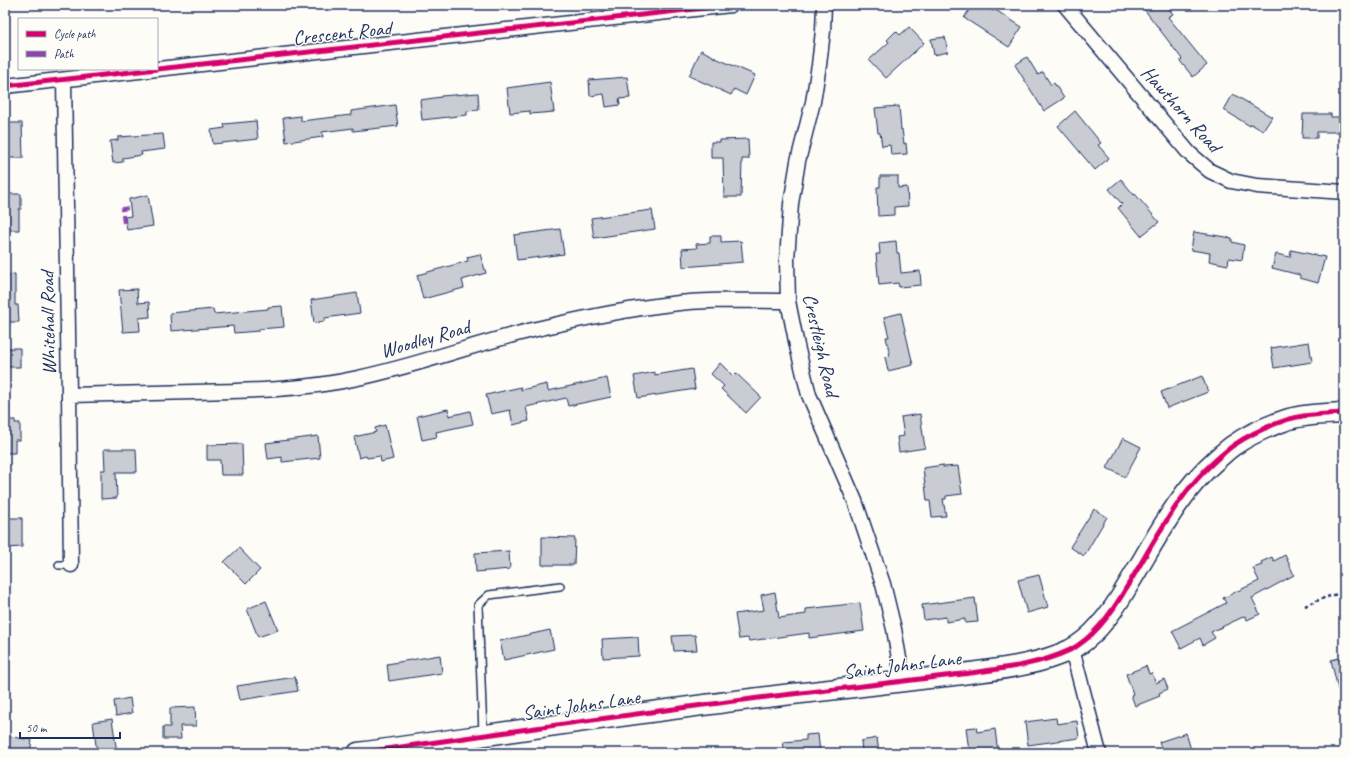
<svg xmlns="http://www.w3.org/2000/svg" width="1349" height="758" viewBox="0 0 1349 758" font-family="Caveat,sans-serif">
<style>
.building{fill:#c9ccd3;stroke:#1b2f5e}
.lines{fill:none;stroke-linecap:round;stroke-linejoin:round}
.lane-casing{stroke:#1b2f5e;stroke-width:10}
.street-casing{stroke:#1b2f5e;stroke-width:17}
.secondary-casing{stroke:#1b2f5e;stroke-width:23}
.path{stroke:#1b2f5e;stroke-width:2.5;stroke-dasharray:3 3;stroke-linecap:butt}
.lane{stroke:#fdfcf7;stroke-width:7}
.street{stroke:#fdfcf7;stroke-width:14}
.secondary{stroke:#fdfcf7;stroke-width:20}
.quiet{stroke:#8e44ad;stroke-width:4;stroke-dasharray:8 4;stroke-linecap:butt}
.cycleway-casing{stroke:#fdfcf7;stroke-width:8}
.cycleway{stroke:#d6006c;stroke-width:5}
.labels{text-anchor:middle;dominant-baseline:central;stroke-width:3;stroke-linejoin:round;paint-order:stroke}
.street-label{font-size:20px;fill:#1b2f5e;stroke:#fdfcf7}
</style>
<rect width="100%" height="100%" fill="#fdfcf7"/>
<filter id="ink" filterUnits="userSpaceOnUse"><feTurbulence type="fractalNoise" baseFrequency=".025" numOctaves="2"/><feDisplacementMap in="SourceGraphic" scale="8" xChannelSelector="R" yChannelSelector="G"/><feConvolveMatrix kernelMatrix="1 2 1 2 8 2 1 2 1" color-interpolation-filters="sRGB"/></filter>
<g filter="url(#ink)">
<path class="building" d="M972,5L980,10L983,5L993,11L994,9L1022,27L1009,47L964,18Z
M1141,5H1166L1173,14L1168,17L1207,65L1193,77L1180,61L1182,59Z
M909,27L924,43L886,78L869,60L889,42L887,40L896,31L900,35Z
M945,37L948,52L934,55L931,39Z
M701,50L713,56V57L755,75L746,95L734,89L731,95L689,76Z
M1027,57L1038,75L1043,72L1051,85L1054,83L1064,98L1044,111L1015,65Z
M627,77L630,98L619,99L620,105L606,107L604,94L590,96L589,80Z
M550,82L554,112L530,114V111L510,113L507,88Z
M478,93L479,110L467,111V115L422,120L420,100L441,97V96Z
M1233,94L1272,117L1263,131L1251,124L1250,126L1224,110Z
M395,105L398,126L353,131V128L322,132L323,137L286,142L283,118L301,116V121L351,115V111Z
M899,106L901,130L902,129L904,144L906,143L907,154L891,155L890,145L882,146L880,133H878L875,108Z
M1075,111L1101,143L1098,145L1109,158L1095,170L1058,126Z
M1303,114H1331V117H1343V132H1317V138H1302Z
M256,121L258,139L213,144L211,130L225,128L224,124Z
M5,123H22L23,158H5Z
M163,134L165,149L141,152L142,155L123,158V162L113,163L110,141L118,140V137Z
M748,139L749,159H742L741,197H724L723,158H711V142H720V140Z
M880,176H898V188L907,187L908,206L894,207V215L878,216L877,187H880Z
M1121,179L1134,195L1135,194L1159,222L1141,236L1118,208L1122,204L1109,189Z
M5,194H21V209H19V230H5Z
M148,195L153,226L127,230L125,217L131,216L129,199Z
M652,210L655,229L594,238L591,218Z
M560,229L564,254L517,260L514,235Z
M1194,232L1232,238V242L1244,245L1242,260L1229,258L1228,265L1209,261L1210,253L1191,250Z
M710,236H721V242L741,241L743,262L683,267L682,249L697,248L696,244L710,243Z
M896,241L897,253H899L901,273L920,271L921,285L899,287L898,283L879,285L876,254H880L879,243Z
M1291,250L1325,257L1318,283L1300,278V275L1272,268L1276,254L1290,257Z
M480,254L486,273L462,280L464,288L423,299L417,275L468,261L467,257Z
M15,274V305H18L19,322H5V275Z
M137,289L138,303L149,302L150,317L139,318L140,331L123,332L119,290Z
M357,293L360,313L325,318V321L314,323L311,300Z
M282,306L284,327L259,329V331L234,333L233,326L171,331L170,313L213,309L214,314L268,309V307Z
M901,313L913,365L888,371L885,357L890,356L886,337H889L884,317Z
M1309,342L1312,362L1274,368L1271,348Z
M5,348H20V367H5Z
M720,363L733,376L736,373L761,397L746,413L721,389L724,386L711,374Z
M692,369L695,389L638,398L634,376L655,372V375Z
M1202,376L1208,392L1167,408L1161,392Z
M607,378L611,397L568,406L566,398L526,407L529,421L513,425L510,410L491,414L486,395L521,387V390L547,384L548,391Z
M448,409L449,416L470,411L473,424L436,432L437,437L422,440L417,416Z
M920,414L925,448L899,452L897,437L904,436L901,417Z
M5,420H15V423H20V440H15V453H5Z
M385,425L393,459L381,462L380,456L367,458L366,456L359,458L354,437L376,432L375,428Z
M318,436L320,458L282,462V457L268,459L266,443Z
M1123,438L1141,447L1125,477L1107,468Z
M242,444L243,475H221L220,460H207V445Z
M104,449H136L137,472H116L117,498L101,499V470H105Z
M943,465V467L958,466L962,494L946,496V499H943L946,516L932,517L930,501H927L923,468Z
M1094,509L1107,517L1084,556L1070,547Z
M5,518H22V547L5,548Z
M542,537L575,538L574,565H542Z
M239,548L260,570L246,584L224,562Z
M509,551L510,569L476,572L475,553Z
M1285,555L1294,575L1252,598L1260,614L1247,620L1245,616L1211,632L1215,638L1203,645L1200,638L1181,648L1172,631L1226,603L1223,598L1259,581L1253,568L1262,565L1261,562L1272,557L1274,561Z
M1039,575L1048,607L1027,613L1018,580Z
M775,592L779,618L806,614V609L860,603L864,631L809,638V633L749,641L748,638L739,639L735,614L764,610L761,595Z
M975,598L978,622L965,623V619L946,622V617L924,620L922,605Z
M266,601L278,630L258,637L247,609Z
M550,630L554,649L504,660L500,641Z
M695,635L697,650L674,651L672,636Z
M638,637L639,656L603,658L602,639Z
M440,655L442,673L389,681L387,664Z
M1344,657V698H1340L1331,660Z
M1146,666L1149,674L1152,673L1156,683L1164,679L1168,689L1159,693L1160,696L1135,706L1131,695L1133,694L1126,674Z
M295,677L298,691L240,700L237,686Z
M130,698L132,713L116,716L114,701Z
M195,707L196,726H180L181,739H163V727H170V708Z
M1056,718L1057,724L1077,721L1079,738L1028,745L1025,722Z
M112,719L117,753H97L93,722Z
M976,727L977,732L995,729L998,753H981L980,749L969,751L966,728Z
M1186,733L1192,753H1163L1159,742Z
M818,734L820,753H785L783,742L806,740V735Z
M5,736L32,740L30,753H5Z
M877,738L879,753H862L861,741Z"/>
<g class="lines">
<g class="lane-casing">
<path id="lane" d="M59,565H71
M483,733L478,605L489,595L560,586"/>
</g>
<g class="street-casing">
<path id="street" d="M824,5L823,31L819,65L813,102L798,161L791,204L787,259L788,301L797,346L809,395L855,501L883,584L894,629L903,682
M1065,5L1189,153L1210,171L1231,181L1257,186L1344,192
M64,80L69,395L71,565
M5,86L731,5
M69,395C111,394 152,393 194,392C249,391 304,390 358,378C420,365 479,342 541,328C584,318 627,309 671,304C710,299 749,301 788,301
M1072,649L1099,753"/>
</g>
<g class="secondary-casing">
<path id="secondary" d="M358,753C503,733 647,711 792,694C849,688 905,681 962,674C998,669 1036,666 1070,650C1094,638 1115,608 1128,585C1155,541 1178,493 1217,459C1223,454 1228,449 1234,445C1250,434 1271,425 1289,419C1306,414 1326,414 1344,413"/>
</g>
<path class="path" d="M1305,606C1318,600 1330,595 1344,593"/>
<use href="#lane" class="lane"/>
<use href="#street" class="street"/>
<use href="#secondary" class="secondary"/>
<path class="quiet" d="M124,223L122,209L130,208"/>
<g class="cycleway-casing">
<path id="cycleway" d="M5,86L731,5
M358,753C503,733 647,711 792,694C849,688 905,681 962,674C998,669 1036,666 1070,650C1094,638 1115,608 1128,585C1155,541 1178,493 1217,459C1223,454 1228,449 1234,445C1250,434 1271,425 1289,419C1306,414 1326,414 1344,413"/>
</g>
<use href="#cycleway" class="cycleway"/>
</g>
</g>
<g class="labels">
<g class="street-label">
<text transform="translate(342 33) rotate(-6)">Crescent Road</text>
<text transform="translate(1181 109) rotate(48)">Hawthorn Road</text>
<text transform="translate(48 323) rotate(-91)">Whitehall Road</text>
<text transform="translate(425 339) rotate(-16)">Woodley Road</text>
<text transform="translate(821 345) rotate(77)">Crestleigh Road</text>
<text transform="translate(902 665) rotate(-7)">Saint Johns Lane</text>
<text transform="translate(581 705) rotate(-8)">Saint Johns Lane</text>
</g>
</g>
<rect width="1349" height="758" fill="none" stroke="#fdfcf7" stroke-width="20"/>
<rect x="10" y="10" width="1329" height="738" fill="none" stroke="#1b2f5e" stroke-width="1.5" filter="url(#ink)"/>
<rect x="18" y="18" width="140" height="52" fill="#fdfcf7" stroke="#a3aaba"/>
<rect x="26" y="31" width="20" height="6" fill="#d6006c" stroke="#a3aaba"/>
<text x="54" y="38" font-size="12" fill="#1b2f5e">Cycle path</text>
<rect x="26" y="51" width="20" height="6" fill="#8e44ad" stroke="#a3aaba"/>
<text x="54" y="58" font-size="12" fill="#1b2f5e">Path</text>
<path d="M20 732v6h100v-6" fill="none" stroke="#1b2f5e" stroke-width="2"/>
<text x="26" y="732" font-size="12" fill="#1b2f5e" stroke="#fdfcf7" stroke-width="3" paint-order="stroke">50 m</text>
</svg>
